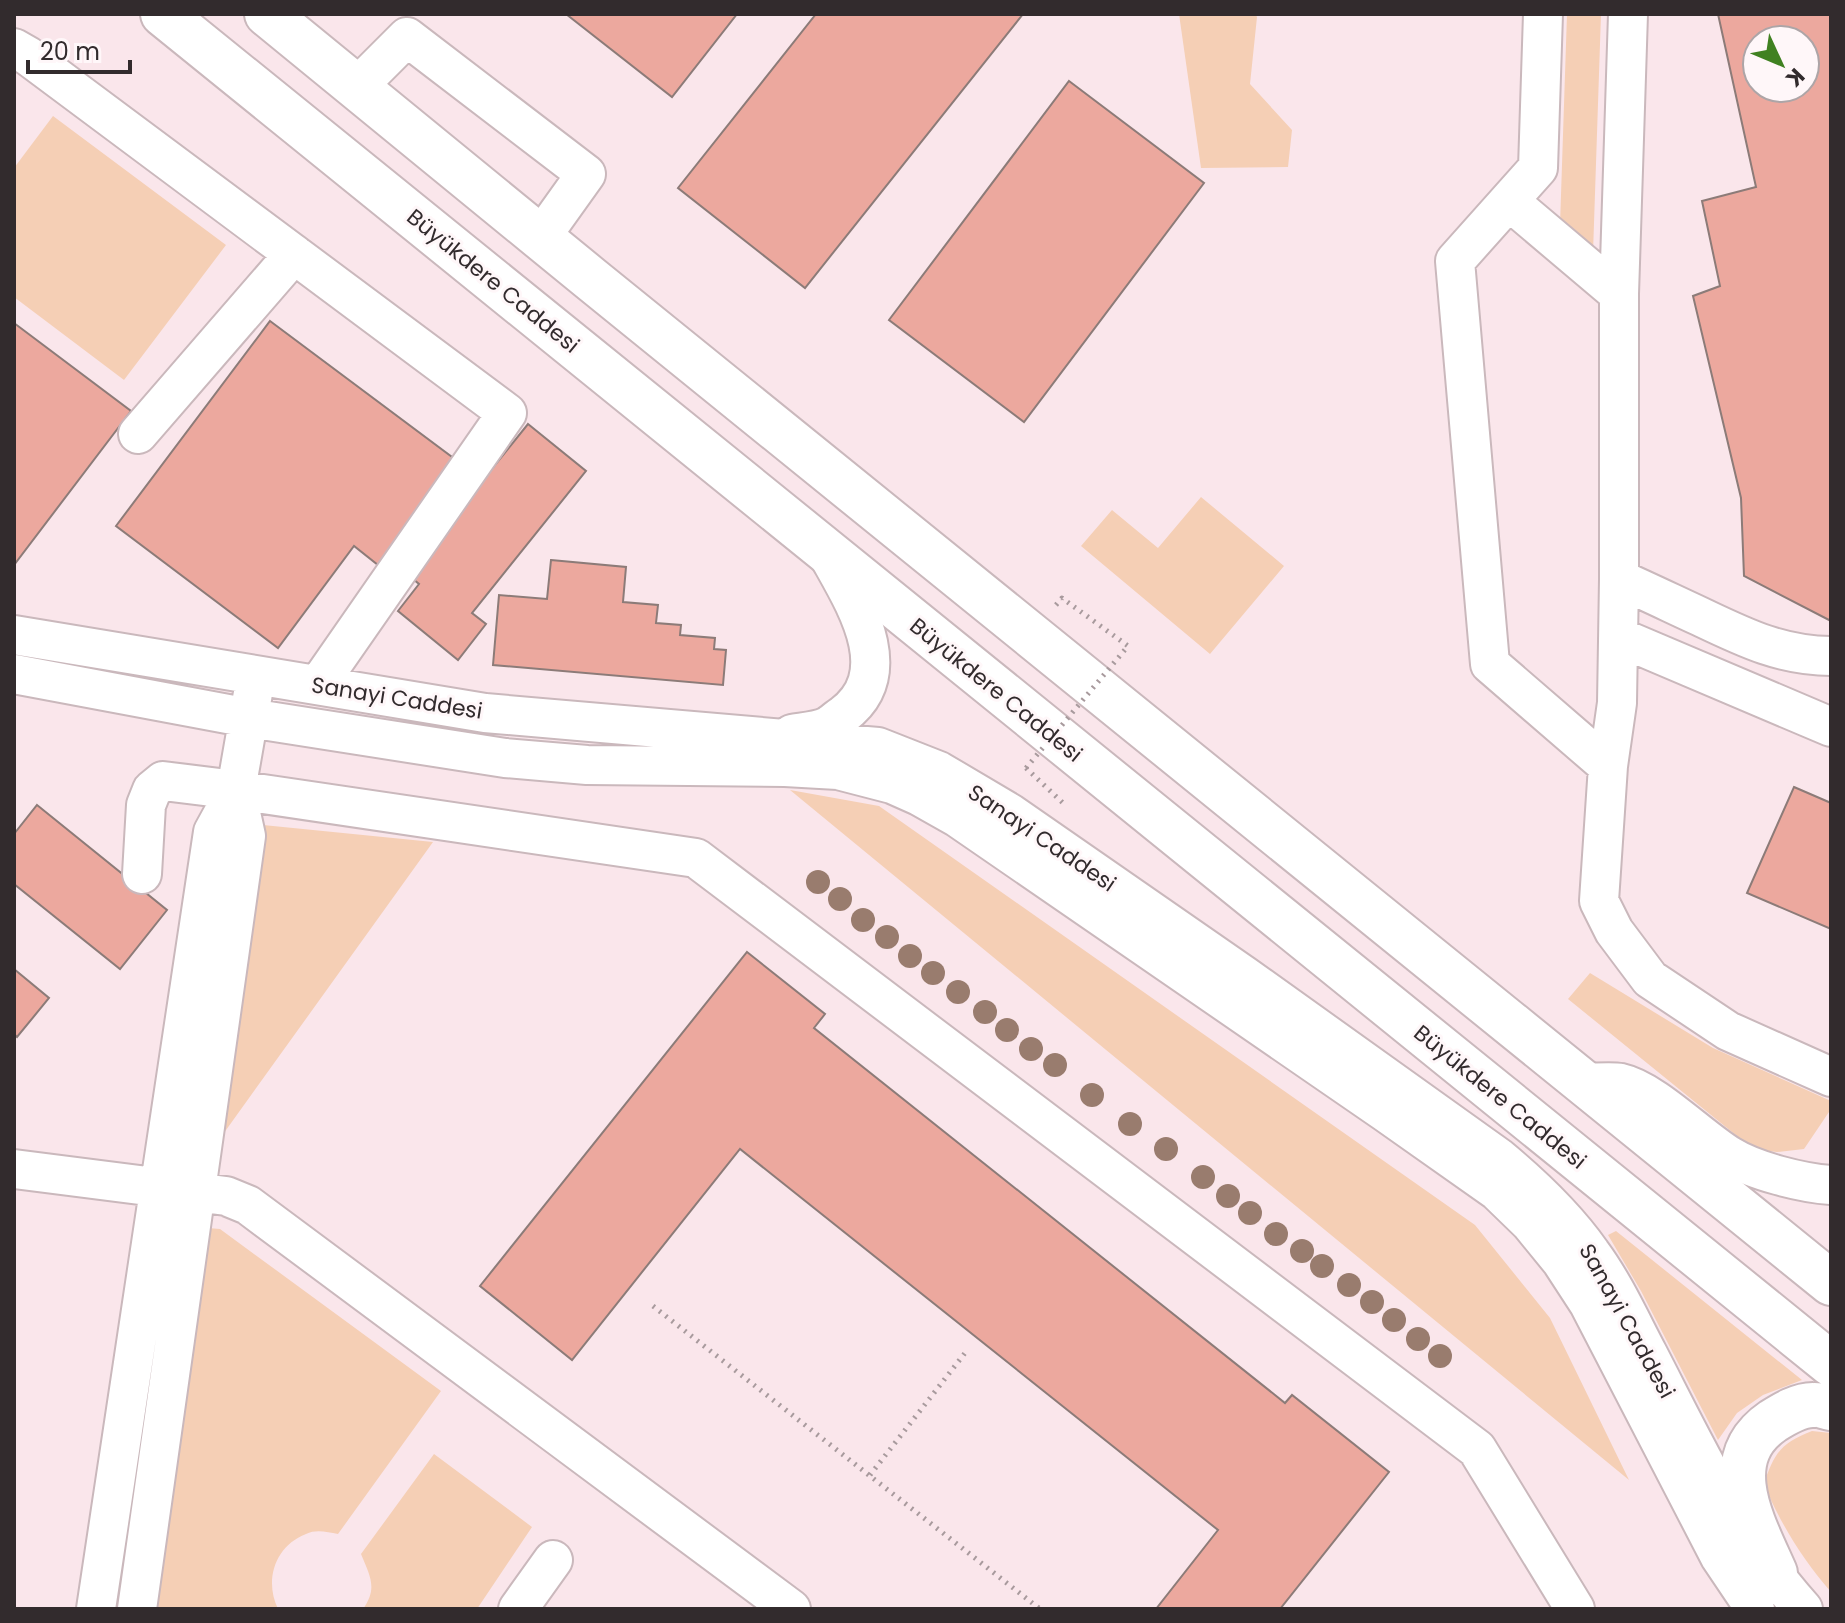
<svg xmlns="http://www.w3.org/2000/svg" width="1845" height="1623" viewBox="0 0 1845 1623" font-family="Poppins,sans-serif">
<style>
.green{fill:#f5cfb5}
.building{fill:#eca89e;stroke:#8c7b78;stroke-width:2;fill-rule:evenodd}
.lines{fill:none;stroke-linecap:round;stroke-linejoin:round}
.minor-casing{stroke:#cab8bc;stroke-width:42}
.major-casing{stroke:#cab8bc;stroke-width:48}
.path{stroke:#a89a9d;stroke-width:5;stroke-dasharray:2 6;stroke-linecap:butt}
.minor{stroke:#fff;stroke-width:38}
.major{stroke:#fff;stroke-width:44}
.path-bridge{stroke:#a89a9d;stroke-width:5;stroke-dasharray:2 6;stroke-linecap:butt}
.tree{fill:#997c6e}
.labels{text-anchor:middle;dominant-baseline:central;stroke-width:6;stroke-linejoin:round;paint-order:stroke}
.street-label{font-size:22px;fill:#322b2d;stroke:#fff7f9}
</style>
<rect width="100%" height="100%" fill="#fae6eb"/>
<path class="green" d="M1179,14H1255L1257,17L1250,84L1292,130L1288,167L1201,168Z
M1567,14H1601L1593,253L1560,225Z
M53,116L226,245L124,380L14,297V168Z
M1201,497L1284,566L1210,654L1081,546L1112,510L1158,548Z
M790,790L879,806L1475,1225L1550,1318L1629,1480Z
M263,825L433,842L216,1144Z
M1590,973L1713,1048L1831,1101V1109L1804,1149L1777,1152L1753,1149L1568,999Z
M208,1228L220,1229L441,1391L338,1534C327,1532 316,1529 306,1534C275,1546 264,1580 278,1609H154Z
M1616,1231L1802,1380L1763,1395L1737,1413L1718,1440L1641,1291L1608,1235Z
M1812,1431L1831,1433V1592C1803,1560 1780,1523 1764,1484C1774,1453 1781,1443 1812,1431Z
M434,1454L532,1527L477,1609H363C378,1588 370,1576 361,1554Z"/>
<path class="building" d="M566,14H737L672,97Z
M816,14H1023L805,288L678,188Z
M1718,14H1831V621L1744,576L1741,498L1693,296L1720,286L1702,201L1756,187ZM1757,40H1805V88H1757Z
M1069,81L1204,183L1024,422L889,320Z
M270,321L456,460L378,565L354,546L278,648L116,526Z
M14,323L131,411L14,565Z
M528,424L586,471L472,613L486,624L458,660L398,611L419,584L407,574Z
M551,560L626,567L623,602L658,605L656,623L681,625L680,635L715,638L714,649L726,650L723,685L493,665L499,595L547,599Z
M1794,787L1831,803V929L1747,893Z
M37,805L167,910L120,969L14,884V834Z
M747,952L825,1014L814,1028L1285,1403L1292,1395L1389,1472L1280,1609H1156L1218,1530L740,1149L572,1360L480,1286Z
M14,969L49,998L17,1037L14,1034Z"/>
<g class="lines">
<g class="minor-casing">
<path id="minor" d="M1543,14L1538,168L1455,261L1490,664L1608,766
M1628,14L1619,294V579L1617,703L1608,766L1599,901L1614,931L1650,979L1728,1031L1831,1077
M14,48L28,56L507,413L318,685
M357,87L407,37L586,174L541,237
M1509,201L1619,294
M138,434L294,254
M1619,579C1646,591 1673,604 1699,616C1743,637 1781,656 1831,656
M14,635L485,713L878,747L939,771L1010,813L1245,976L1498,1157C1533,1186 1565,1216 1591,1253C1614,1284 1630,1320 1648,1354C1694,1443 1736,1535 1803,1609
M1619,637L1831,727
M14,674L249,718L505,758L587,765L785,767L838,770L892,784L919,796L958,818L1385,1112L1497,1191L1530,1223L1561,1261L1589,1304L1720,1557L1755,1609
M792,734C803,732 818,731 828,726C833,723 838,718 843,715C900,672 854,602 828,555
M236,790L253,693
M142,874L146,805L152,790L163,781L236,790L696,858L1477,1449L1575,1609
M1584,1083C1596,1083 1610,1081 1621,1083C1653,1090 1699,1137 1730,1156C1754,1171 1802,1183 1831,1185
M14,1169L226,1196L248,1205L791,1609
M96,1609L213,832L236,790L246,836L137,1609
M518,1609L553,1560"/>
</g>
<g class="major-casing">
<path id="major" d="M163,14L1831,1364
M267,14L591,279L1831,1283
M1775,1573C1754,1525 1716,1460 1773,1421C1784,1414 1799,1405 1813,1405C1818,1404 1825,1407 1831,1408"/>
</g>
<path class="path" d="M1056,605L1062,598L1128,646
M1026,768L1063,803
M653,1306L1040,1609
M870,1475L965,1353"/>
<use href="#minor" class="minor"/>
<use href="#major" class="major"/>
<path class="path-bridge" d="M1026,768L1128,646"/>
</g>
<g class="tree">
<circle cx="818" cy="882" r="12"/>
<circle cx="840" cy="899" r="12"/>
<circle cx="863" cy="920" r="12"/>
<circle cx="887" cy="937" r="12"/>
<circle cx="910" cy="956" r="12"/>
<circle cx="933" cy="973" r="12"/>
<circle cx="958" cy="992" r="12"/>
<circle cx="985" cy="1012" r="12"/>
<circle cx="1007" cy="1030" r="12"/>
<circle cx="1031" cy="1049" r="12"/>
<circle cx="1055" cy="1065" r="12"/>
<circle cx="1092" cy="1095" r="12"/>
<circle cx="1130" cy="1124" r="12"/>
<circle cx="1166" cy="1149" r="12"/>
<circle cx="1203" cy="1177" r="12"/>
<circle cx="1228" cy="1196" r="12"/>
<circle cx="1250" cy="1213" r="12"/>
<circle cx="1276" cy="1234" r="12"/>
<circle cx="1302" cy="1251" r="12"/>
<circle cx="1322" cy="1266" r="12"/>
<circle cx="1349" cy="1285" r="12"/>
<circle cx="1372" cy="1302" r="12"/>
<circle cx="1394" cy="1320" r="12"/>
<circle cx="1418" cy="1339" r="12"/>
<circle cx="1440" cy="1356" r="12"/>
</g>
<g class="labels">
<g class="street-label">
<text transform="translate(493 281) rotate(39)">Büyükdere Caddesi</text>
<text transform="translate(996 690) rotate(39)">Büyükdere Caddesi</text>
<text transform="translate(397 698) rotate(9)">Sanayi Caddesi</text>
<text transform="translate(1042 838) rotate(34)">Sanayi Caddesi</text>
<text transform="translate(1500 1097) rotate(39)">Büyükdere Caddesi</text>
<text transform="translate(1627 1321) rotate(61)">Sanayi Caddesi</text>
</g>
</g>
<rect width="1845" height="1623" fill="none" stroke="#322b2d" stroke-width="32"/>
<g transform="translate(1781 64) rotate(134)"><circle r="38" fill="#fff7f9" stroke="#ada5a7" stroke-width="2"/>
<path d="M0-6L14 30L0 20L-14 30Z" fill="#408121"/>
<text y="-12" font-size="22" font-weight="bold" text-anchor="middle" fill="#322b2d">K</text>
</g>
<path d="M28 60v12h102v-12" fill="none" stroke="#322b2d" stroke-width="4"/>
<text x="40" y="60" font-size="24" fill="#322b2d" stroke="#fff7f9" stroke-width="6" paint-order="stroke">20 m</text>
</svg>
